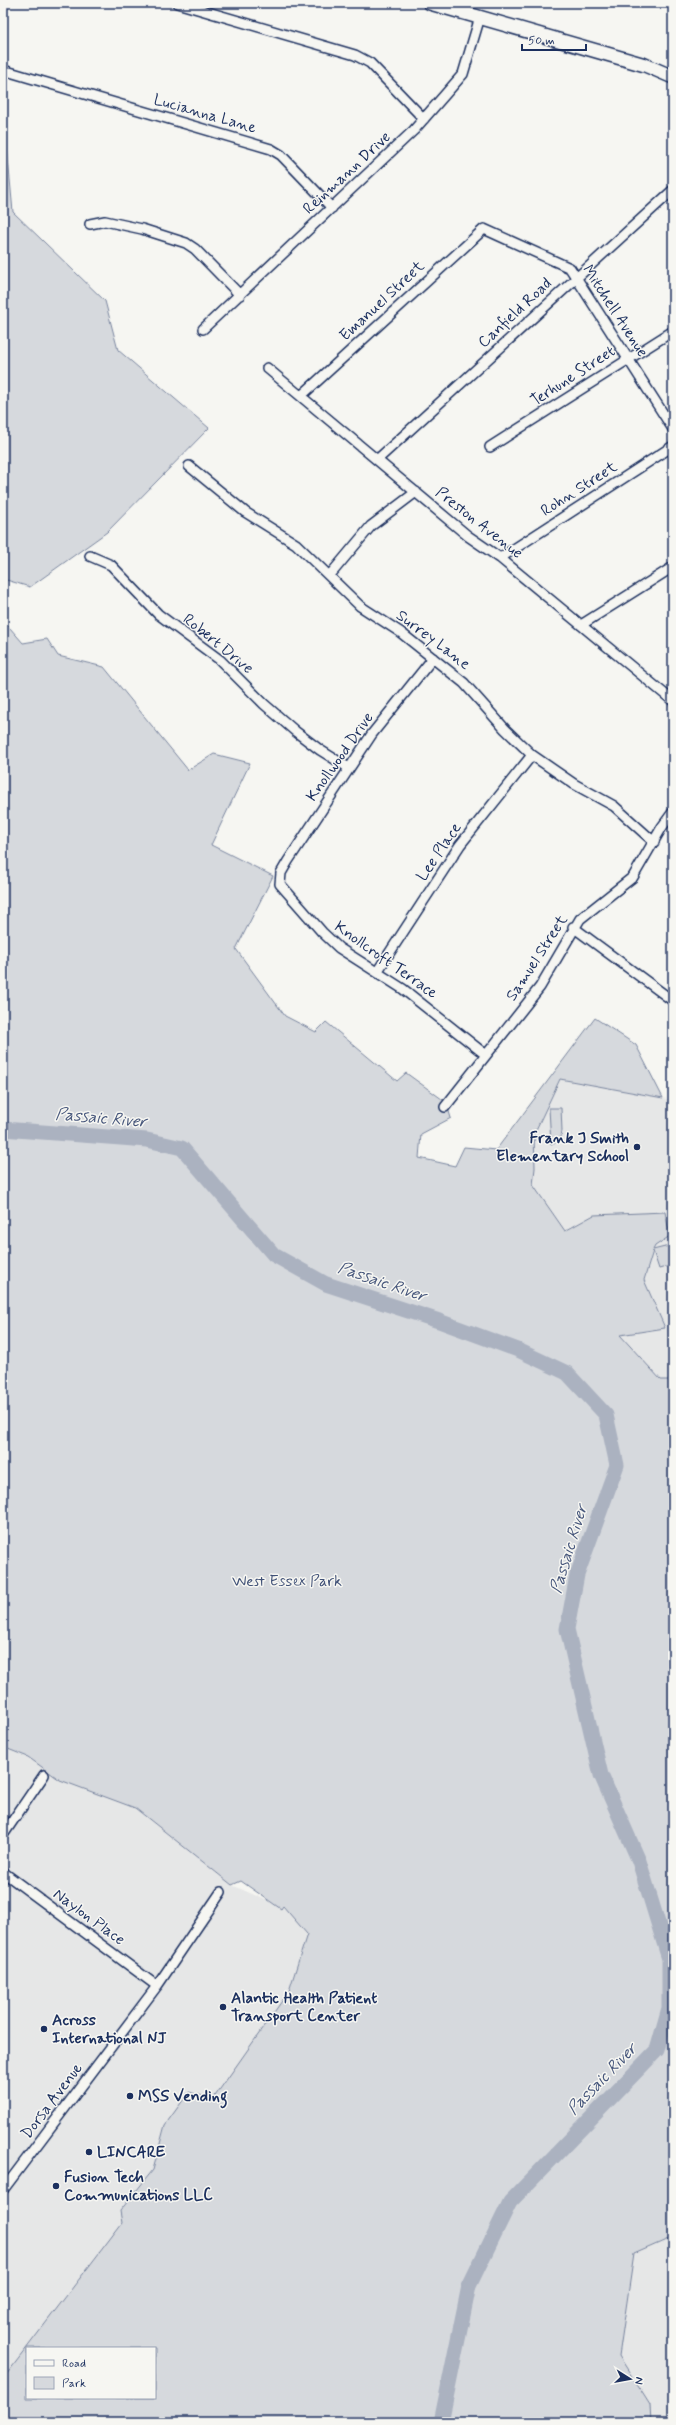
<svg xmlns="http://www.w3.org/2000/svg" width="676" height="2425" viewBox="0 0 676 2425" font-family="Mynerve,sans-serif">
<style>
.built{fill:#e6e7e7}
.green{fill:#d6d9dd;stroke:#78849e;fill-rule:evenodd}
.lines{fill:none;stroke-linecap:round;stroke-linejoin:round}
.river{stroke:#abb2c0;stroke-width:15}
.street-casing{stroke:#1b2f5e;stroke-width:12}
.secondary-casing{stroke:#1b2f5e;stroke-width:16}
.street{stroke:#f6f6f2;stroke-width:9}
.secondary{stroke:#f6f6f2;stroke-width:13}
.poi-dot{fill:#1b2f5e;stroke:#f6f6f2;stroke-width:1.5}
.labels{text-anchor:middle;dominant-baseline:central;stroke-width:3;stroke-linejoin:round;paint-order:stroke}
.street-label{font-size:16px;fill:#1b2f5e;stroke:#f6f6f2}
.poi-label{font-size:16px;font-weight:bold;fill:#1b2f5e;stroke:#f6f6f2;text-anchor:start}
.park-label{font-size:16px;fill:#405177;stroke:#f6f6f2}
.water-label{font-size:17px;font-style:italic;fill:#46567b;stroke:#f6f6f2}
</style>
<rect width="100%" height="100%" fill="#f6f6f2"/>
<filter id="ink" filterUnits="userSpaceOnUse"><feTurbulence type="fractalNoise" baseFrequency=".025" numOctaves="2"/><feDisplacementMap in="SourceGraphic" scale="8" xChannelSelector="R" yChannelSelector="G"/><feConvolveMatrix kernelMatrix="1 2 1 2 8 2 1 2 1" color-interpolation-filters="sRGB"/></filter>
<g filter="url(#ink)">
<path class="built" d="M560,1079L673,1100L671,1188L673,1195V1380H661L620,1335L665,1328L644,1280L655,1246L594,1215L565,1231L533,1185L535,1168L534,1134Z
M3,1747L30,1758L60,1780L135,1808L232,1885L288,1910L307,1934L289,1991L215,2100L165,2125L153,2170L120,2211L130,2269L92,2263L3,2379Z
M673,2237V2422H651L650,2405L619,2356L634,2254Z"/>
<path class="green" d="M3,103L13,212L105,301L118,350L209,428L107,532L30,587L3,579Z
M3,620L23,643L47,639L58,656L104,667L188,770L214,754L250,763L211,845L273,876L236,949L285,1016L316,1032L326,1022L397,1081L406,1073L446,1102L451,1118L421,1134L419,1158L455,1166L464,1147L496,1150L595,1018L636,1045L663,1098L560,1079L534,1134L535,1168L533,1185L565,1231L594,1215L665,1212L670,1236L655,1246L653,1250L673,1245V1265L659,1269L653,1251L644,1280L665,1328L620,1335L661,1380H673V2237L634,2254L619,2356L650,2405L651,2422H3V2379L122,2223L120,2211L153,2170L165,2125L189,2092L213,2099L289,1991L307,1934L283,1906L281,1909L241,1881L232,1885L135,1808L60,1780L28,1757L3,1747ZM27,2348H155V2398H27Z
M549,1108H561L562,1131L560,1141L551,1144Z"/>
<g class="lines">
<path class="river" d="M3,1129L147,1140L182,1148L274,1255L326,1284L439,1321L518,1350L567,1373L606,1415L617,1465L577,1575L567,1629L601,1775L639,1861L669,1959V2008L657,2050L510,2202L469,2286L441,2422"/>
<g class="street-casing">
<path id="street" d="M177,3L355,55L370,63L424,119
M3,70L271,149L281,155L332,208
M90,224L105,221L142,229L186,243L195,249L240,295
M203,329L414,130L463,74L480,17
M267,368L468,536L500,558L673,701
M301,396L484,229L570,268L673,429
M490,447L673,331
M378,459L673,190
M189,466L245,512L296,544L360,606L400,632L464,683L505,729L532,755L574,784L614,806L654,842
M90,556L111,565L158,614L220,660L264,704L295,731L320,750L349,768
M500,558L673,446
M330,575L371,526L416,492
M581,625L673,567
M433,658L372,734L288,861L281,873L280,884L322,932L339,948L403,989L486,1055
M573,927L673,1001
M377,972L460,845L532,755
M445,1107L540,987L580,919L633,877L662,827L673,812
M3,1835L44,1775
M3,1872L157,1986
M3,2190L157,1986L221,1892"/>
</g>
<g class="secondary-casing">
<path id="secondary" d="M430,3L645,65L673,77"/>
</g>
<use href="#street" class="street"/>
<use href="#secondary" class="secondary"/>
</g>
</g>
<g class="poi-dot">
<circle cx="637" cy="1147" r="4"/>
<circle cx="223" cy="2007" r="4"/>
<circle cx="44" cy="2029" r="4"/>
<circle cx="130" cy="2096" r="4"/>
<circle cx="89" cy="2152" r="4"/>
<circle cx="56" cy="2186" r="4"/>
</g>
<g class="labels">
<g class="street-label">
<text transform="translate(205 114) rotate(16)">Lucianna Lane</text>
<text transform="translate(347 173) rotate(-43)">Reinmann Drive</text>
<text transform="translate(382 301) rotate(-43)">Emanuel Street</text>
<text transform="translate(615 311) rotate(57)">Mitchell Avenue</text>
<text transform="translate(515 313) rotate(-43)">Canfield Road</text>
<text transform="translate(573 376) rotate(-33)">Terhune Street</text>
<text transform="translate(579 489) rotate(-33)">Rohn Street</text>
<text transform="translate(479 523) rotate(38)">Preston Avenue</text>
<text transform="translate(433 640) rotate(37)">Surrey Lane</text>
<text transform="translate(218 644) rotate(39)">Robert Drive</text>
<text transform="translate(340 757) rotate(-55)">Knollwood Drive</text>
<text transform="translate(439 852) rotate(-56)">Lee Place</text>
<text transform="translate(537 958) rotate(-57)">Samuel Street</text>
<text transform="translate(386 960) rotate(35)">Knollcroft Terrace</text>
<text transform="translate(89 1917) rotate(36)">Naylon Place</text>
<text transform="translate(52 2101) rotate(-53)">Dorsa Avenue</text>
</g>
<g class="poi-label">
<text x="629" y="1138" text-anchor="end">Frank J Smith<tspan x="629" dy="18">Elementary School</tspan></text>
<text x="231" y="1998">Alantic Health Patient<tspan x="231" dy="18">Transport Center</tspan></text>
<text x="52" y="2020">Across<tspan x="52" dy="18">International NJ</tspan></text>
<text x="138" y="2096">MSS Vending</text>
<text x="97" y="2152">LINCARE</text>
<text x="64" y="2177">Fusion Tech<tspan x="64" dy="18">Communications LLC</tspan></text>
</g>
<g class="park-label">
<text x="287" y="1581">West Essex Park</text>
</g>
<g class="water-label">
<text transform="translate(101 1118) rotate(5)">Passaic River</text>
<text transform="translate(382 1282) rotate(19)">Passaic River</text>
<text transform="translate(569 1549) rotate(-73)">Passaic River</text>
<text transform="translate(602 2079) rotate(-46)">Passaic River</text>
</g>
</g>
<rect width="676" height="2425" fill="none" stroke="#f6f6f2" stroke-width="16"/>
<rect x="8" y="8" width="660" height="2409" fill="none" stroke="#1b2f5e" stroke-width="1.5" filter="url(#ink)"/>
<rect x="26" y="2347" width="130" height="52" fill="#f6f6f2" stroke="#9ea6b7"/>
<rect x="34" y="2360" width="20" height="6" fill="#f6f6f2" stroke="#9ea6b7"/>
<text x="62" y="2367" font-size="12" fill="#1b2f5e">Road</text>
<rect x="34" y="2377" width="20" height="12" fill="#d6d9dd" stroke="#9ea6b7"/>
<text x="62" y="2387" font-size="12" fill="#1b2f5e">Park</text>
<g transform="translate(630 2379) rotate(101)" stroke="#f6f6f2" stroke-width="3" paint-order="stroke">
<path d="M0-3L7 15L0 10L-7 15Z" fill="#1b2f5e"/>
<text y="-6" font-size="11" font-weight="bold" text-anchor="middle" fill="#1b2f5e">N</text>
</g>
<path d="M522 44v6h64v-6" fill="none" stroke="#1b2f5e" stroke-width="2"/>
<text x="528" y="44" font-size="12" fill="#1b2f5e" stroke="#f6f6f2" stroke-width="3" paint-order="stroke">50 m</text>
</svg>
